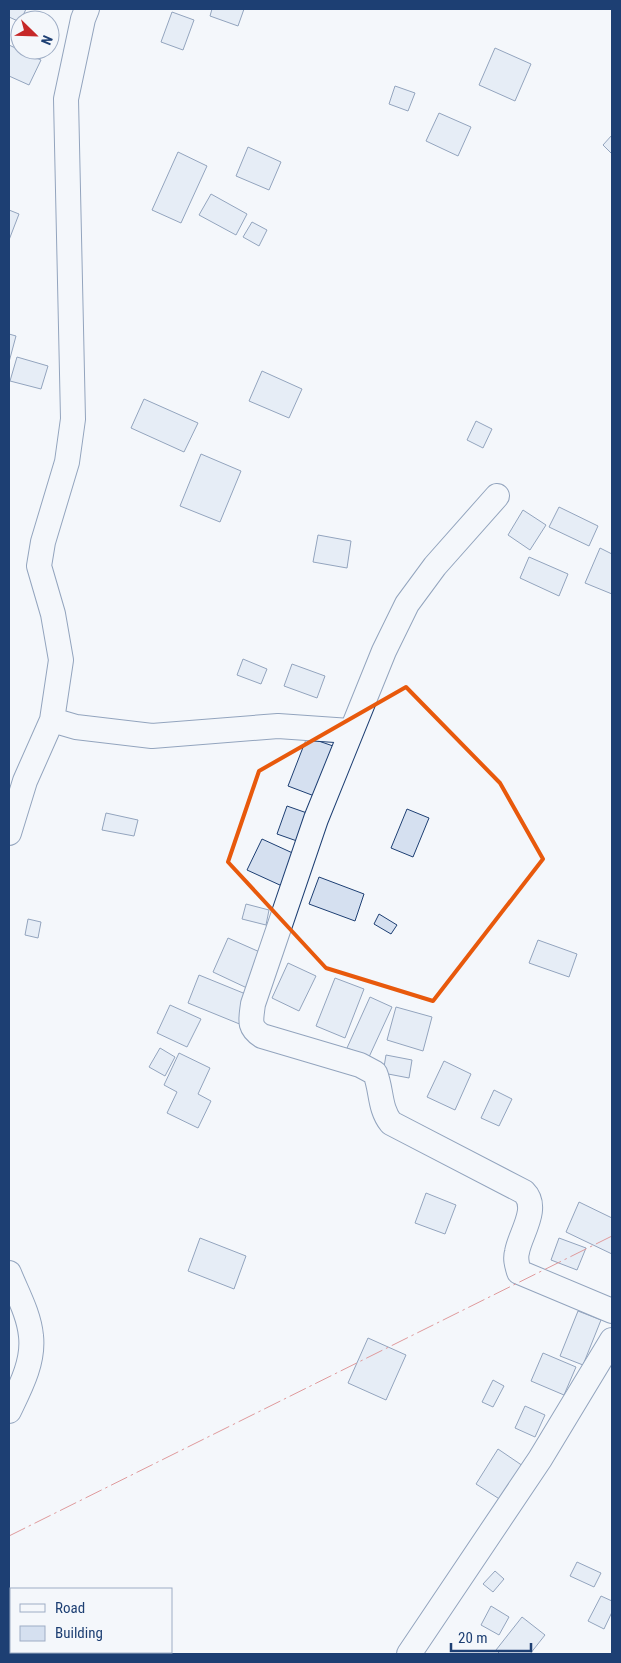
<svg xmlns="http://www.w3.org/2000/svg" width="621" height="1663" viewBox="0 0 621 1663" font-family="'Roboto Condensed',sans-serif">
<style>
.building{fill:#d5e0f0;stroke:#1d3f73}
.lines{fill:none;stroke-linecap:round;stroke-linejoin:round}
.minor-casing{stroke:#1d3f73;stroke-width:26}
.minor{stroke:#f4f7fb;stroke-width:24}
.power{stroke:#c62828;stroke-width:1;stroke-dasharray:18 4 2.5 4;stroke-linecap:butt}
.marked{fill:none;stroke:#e8590c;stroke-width:4;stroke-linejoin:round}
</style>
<rect width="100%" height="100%" fill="#f4f7fb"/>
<path class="building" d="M9,9H26L20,22L9,17Z
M212,9H244L238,26L210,16Z
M172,12L194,20L183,50L161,42Z
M9,45L41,60L29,85L9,76Z
M495,48L531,64L515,101L479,85Z
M395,86L415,93L408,111L389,104Z
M439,113L471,127L458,156L426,141Z
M612,135V154L603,145Z
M248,147L281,162L269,190L236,176Z
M178,152L207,166L181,223L152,210Z
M211,194L247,214L236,235L199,215Z
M9,210L19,214L9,240Z
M252,222L267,230L259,246L243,237Z
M9,334L16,336L9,362Z
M17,357L48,366L41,389L10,381Z
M262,371L302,389L289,418L249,401Z
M144,399L198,423L184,452L131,428Z
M476,421L492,429L483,448L467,440Z
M201,454L241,471L220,522L180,506Z
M559,507L598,526L589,546L549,527Z
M523,510L546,525L530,550L508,535Z
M318,535L351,541L347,568L313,562Z
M600,548L612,554V594L585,583Z
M529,557L568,574L559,596L520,578Z
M243,659L267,669L261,684L237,675Z
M292,664L325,676L317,698L284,686Z
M307,737L336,747L317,797L288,786Z
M287,806L307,813L297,841L277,834Z
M407,809L429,818L413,857L391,848Z
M106,813L138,820L134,836L102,830Z
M262,839L297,855L282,886L247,870Z
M319,877L364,894L355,921L309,904Z
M246,904L269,910L266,925L242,919Z
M379,914L397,925L391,934L374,924Z
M28,919L41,922L38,938L25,935Z
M228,938L262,953L247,988L213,972Z
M538,940L577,954L569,977L529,963Z
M288,963L316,976L299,1011L272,998Z
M199,975L253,997L242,1025L188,1003Z
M335,978L364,989L345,1038L316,1026Z
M370,997L392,1007L369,1057L347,1048Z
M170,1005L201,1019L187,1047L157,1033Z
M396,1007L432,1017L423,1051L387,1040Z
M160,1048L175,1057L165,1076L149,1067Z
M179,1053L210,1068L198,1094L211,1101L198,1128L167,1113L177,1092L164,1085Z
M386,1055L412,1060L409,1078L383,1073Z
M444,1061L471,1074L455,1110L427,1097Z
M494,1090L512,1099L499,1126L481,1118Z
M426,1193L456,1205L445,1234L415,1223Z
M579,1202L612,1218V1254L566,1232Z
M200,1238L246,1256L234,1289L188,1271Z
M559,1238L586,1248L577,1270L551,1260Z
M578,1311L601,1320L583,1365L560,1356Z
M368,1338L406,1355L386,1400L348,1383Z
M543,1353L576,1367L564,1395L531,1381Z
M493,1380L504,1386L493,1407L482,1402Z
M525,1406L545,1415L535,1437L515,1428Z
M498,1449L523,1466L501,1500L476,1484Z
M577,1562L601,1573L594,1587L570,1576Z
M495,1571L504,1579L493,1592L483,1584Z
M601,1596L612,1601V1612L604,1629L588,1621Z
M491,1606L509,1617L499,1635L481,1625Z
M522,1617L545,1635L530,1654H500L496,1650Z"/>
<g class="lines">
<g class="minor-casing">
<path id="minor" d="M497,496L435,566L407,604L384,651L316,819L253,1004C251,1020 248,1027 262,1036L360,1065L375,1073C382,1090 379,1108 391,1123L524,1192C540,1208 520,1234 517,1252C515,1259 517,1265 519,1272L612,1311
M52,720L76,727L152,736L278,726L350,731
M9,833L25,781L52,720L61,660L53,614L39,566L43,542L67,462L73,419L66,99L83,19L87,9
M9,1273C17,1293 29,1314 31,1336C34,1362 20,1388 9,1411
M409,1654L540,1459L612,1340"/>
</g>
<use href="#minor" class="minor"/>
<path class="power" d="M9,1536L612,1236"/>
</g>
<path d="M0 0H621V1663H0ZM406,687L500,783L543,859L433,1001L326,968L228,862L259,771Z" fill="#f4f7fb" fill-opacity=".55" fill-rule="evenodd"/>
<path class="marked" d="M406,687L500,783L543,859L433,1001L326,968L228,862L259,771Z"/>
<rect width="621" height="1663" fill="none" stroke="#1d3f73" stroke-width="20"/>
<rect x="10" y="1588" width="162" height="65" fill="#f4f7fb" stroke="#9eadc5"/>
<rect x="20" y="1604" width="25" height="8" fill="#f4f7fb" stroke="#9eadc5"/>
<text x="55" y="1613" font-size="15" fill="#1d3f73">Road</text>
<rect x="20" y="1626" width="25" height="15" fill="#d5e0f0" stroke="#9eadc5"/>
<text x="55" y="1638" font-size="15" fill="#1d3f73">Building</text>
<g transform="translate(35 35) rotate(113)"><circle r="24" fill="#f4f7fb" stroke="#9eadc5"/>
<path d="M0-4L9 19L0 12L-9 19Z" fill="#c62828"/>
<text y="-8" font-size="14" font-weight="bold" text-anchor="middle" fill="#1d3f73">N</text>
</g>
<path d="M451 1643v8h80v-8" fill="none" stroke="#1d3f73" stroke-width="2.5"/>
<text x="458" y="1643" font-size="15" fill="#1d3f73" stroke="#f4f7fb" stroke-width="4" paint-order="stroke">20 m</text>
</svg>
